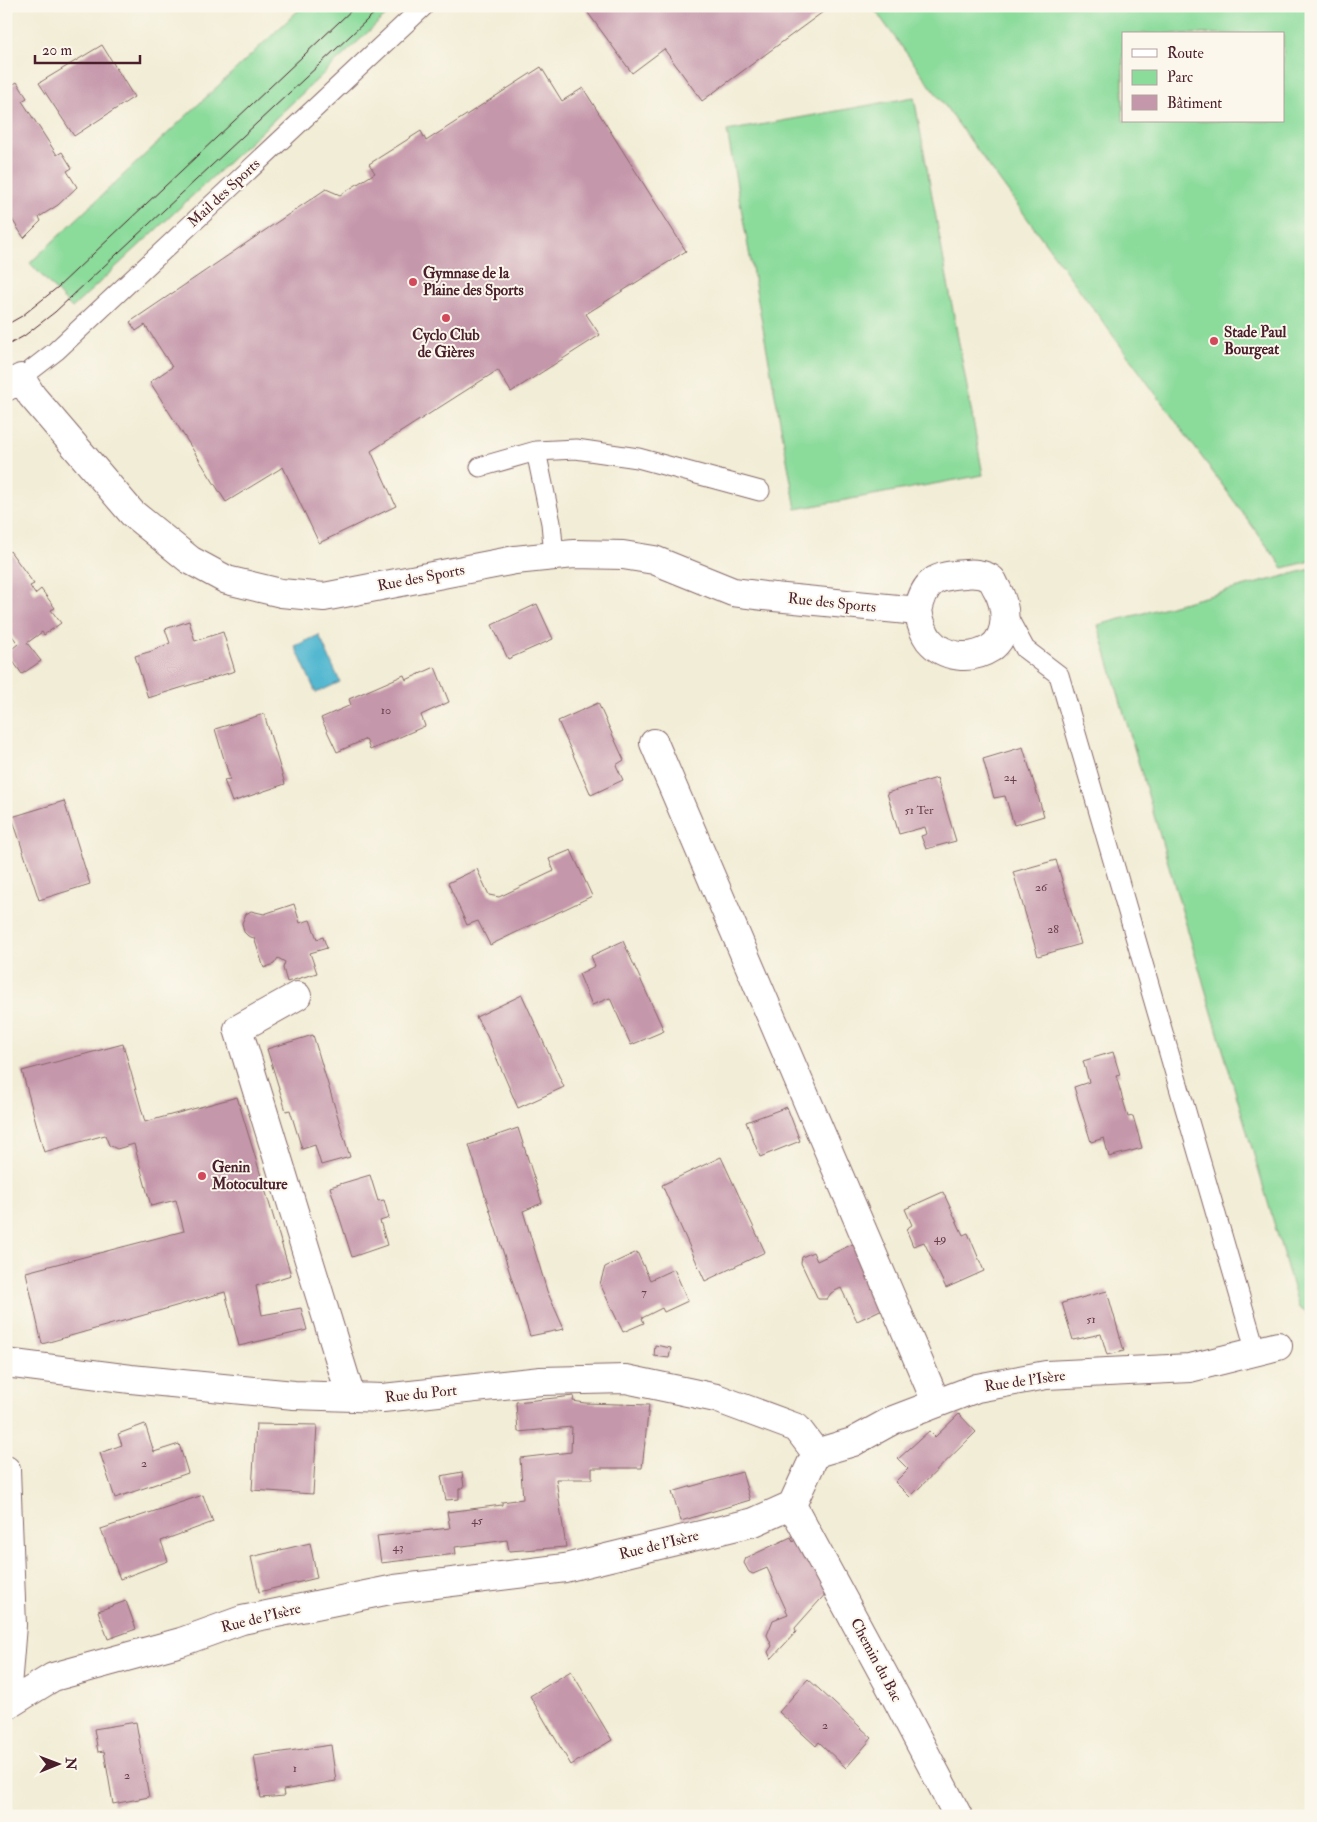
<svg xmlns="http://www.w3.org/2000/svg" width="1317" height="1822" viewBox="0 0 1317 1822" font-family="'IM FELL Double Pica',serif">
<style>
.green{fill:#8bdb9b;stroke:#6a7d63;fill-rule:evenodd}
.water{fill:#52b8d0;stroke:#4e6c7e}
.building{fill:#c597aa}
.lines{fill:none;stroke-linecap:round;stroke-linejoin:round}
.lane-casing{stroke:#856767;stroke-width:21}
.street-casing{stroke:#856767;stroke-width:30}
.lane{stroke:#fff;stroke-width:19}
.street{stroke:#fff;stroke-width:28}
.tram{stroke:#4a1f2b;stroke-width:1}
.poi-dot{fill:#d1495b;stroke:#fbf7ec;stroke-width:2}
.labels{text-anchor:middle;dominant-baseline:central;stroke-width:4;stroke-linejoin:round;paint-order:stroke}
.number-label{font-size:12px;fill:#693d4b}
.street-label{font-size:15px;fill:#4a1f2b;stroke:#fbf7ec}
.poi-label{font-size:15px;font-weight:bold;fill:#4a1f2b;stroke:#fbf7ec;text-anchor:start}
</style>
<rect width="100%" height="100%" fill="#fbf7ec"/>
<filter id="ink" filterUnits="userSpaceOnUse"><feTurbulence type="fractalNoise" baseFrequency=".02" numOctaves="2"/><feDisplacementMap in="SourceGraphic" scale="10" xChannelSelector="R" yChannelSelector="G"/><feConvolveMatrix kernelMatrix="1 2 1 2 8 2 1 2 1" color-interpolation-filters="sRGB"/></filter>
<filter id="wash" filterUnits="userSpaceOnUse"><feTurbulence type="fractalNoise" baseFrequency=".0096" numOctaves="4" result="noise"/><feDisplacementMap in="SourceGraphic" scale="20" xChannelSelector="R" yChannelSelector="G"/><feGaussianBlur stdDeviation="1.12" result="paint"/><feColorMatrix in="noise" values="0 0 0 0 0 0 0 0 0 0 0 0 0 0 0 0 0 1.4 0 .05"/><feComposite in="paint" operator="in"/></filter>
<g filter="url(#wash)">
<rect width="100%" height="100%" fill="#f2edd6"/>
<path class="green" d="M303,6H396L72,308L30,263Z
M872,6H1311V561L1283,568ZM1123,34H1283V121H1123Z
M914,97L983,475L796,509L727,131Z
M1311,569V1315H1310L1299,1308L1098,625Z"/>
<path class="water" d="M319,635L340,682L316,693L295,646Z"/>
<g id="blocks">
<path class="building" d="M583,6H831L702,101L664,49L632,73Z
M102,45L134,97L74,136L39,83Z
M541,67L562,101L583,88L686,251L586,314L600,335L511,392L498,370L371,451L396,506L319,543L283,467L226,502L150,382L172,367L145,325L136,331L130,322L326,189L340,195L375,173L369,164L421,131L426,141Z
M6,76L12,85L17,82L27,98L22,101L57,155L62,152L72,168L67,171L77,187L58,205L39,217L41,221L24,238L6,210Z
M10,551L34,584L30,586L35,594L41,589L55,608L51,610L61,623L44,635L42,632L27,643L41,661L22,674L7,653L18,644L6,627V554Z
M537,604L553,639L508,659L492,625Z
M189,621L195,641L223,632L235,671L148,698L135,656L152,651L170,643L165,629Z
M435,667L449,702L421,715L425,726L370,750L366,739L337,752L321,718L351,705L349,699L404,675L406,680Z
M598,703L624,760L616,765L623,780L591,795L558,721Z
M264,714L285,784L232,802L224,780L230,779L215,729Z
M1023,747L1044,816L1014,825L1005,796L994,798L983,759Z
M937,778L956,841L926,849L921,836L927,834L925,827L899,834L887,793Z
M64,801L90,884L39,900L12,817Z
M571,850L592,896L490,945L478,921L467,925L448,883L477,869L489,895L499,897L554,871L549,859Z
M1056,860L1081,944L1038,956L1013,872Z
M294,904L300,923L310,920L317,939L323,937L327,948L310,953L317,973L287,982L283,968L285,962L278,958L274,964L264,968L254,938L248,936L244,932L242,923L246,914L251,911L264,914Z
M623,941L664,1031L631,1045L610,998L592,1005L579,974L595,966L591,956Z
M522,995L564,1087L518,1108L487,1036L476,1017Z
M313,1035L350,1157L321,1165L315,1145L302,1149L290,1110L286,1111L267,1049Z
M123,1044L145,1122L237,1097L291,1275L256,1286L262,1315L301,1308L307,1330L239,1346L225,1292L42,1344L26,1272L184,1231L176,1200L151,1206L134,1144L117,1149L109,1145L105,1135L44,1152L22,1071Z
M1113,1052L1120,1075L1116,1076L1128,1117L1133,1116L1142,1148L1109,1157L1104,1138L1091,1142L1074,1087L1089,1082L1083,1061Z
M787,1107L800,1141L760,1157L746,1122Z
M518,1128L542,1203L523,1211L547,1291L564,1329L530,1336L469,1145Z
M721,1157L765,1252L705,1281L662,1185Z
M370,1175L378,1201L384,1200L389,1218L380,1221L387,1245L352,1257L330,1187Z
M943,1192L963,1235L968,1233L984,1271L946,1288L924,1242L913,1246L906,1229L912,1225L905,1209Z
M855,1243L893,1304L857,1321L841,1288L831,1293L827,1299H818L801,1263L802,1257L813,1252L817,1261Z
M637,1252L650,1280L674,1269L688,1301L664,1312L662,1308L642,1318L644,1323L623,1332L600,1284L605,1267Z
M1107,1291L1124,1351L1107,1355L1101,1334L1073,1340L1062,1303Z
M655,1345L671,1348L669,1358L654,1356Z
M574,1396L573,1401L585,1403L649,1405L642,1468H592V1479H556L566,1547L509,1551L507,1540L455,1547L456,1554L381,1563L377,1536L450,1528L447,1512L502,1505V1502L523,1499L520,1458L571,1452L572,1427L518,1432L516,1402Z
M959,1414L976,1432L910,1497L895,1482L908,1469L898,1459L929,1431L935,1437Z
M145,1424L154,1452L179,1444L188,1473L115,1498L100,1453L122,1445L118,1434Z
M256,1424L317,1425L313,1494L252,1490Z
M462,1472L464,1487L459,1489V1499L446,1500L441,1476Z
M742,1472L750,1500L681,1521L672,1492Z
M203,1495L213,1522L161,1541L168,1561L120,1579L101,1529Z
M800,1533L828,1591L795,1628L796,1632L771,1659L768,1652L772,1646L767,1635L773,1620L788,1614L767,1568L753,1574L749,1572L744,1563L746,1558L791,1537L793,1542Z
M310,1543L317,1578L259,1592L251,1557Z
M126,1601L136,1629L108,1639L98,1611Z
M571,1671L612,1740L571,1765L530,1696Z
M808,1679L872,1738L846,1768L819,1742L816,1746L779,1712Z
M136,1722L149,1797L113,1804L104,1751L98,1752L94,1729Z
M331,1745L336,1781L283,1790L284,1796L261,1798L254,1756Z"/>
</g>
</g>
<g filter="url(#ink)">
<use href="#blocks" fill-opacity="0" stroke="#856767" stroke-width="1"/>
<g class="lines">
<g class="lane-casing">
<path id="lane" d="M21,378L56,351L424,6
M480,467L536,451
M554,556L551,523L536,451L576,449L638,458L760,491
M1005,612L1025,649L1059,675L1256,1352"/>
</g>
<g class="street-casing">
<path id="street" d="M6,387L21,378L32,396L132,513L190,560L227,580L281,593L324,597L515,560L574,554L623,555L654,560L733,592L764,596L918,611C920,621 923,632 929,640C944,658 971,661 991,648C1009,635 1007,607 997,589C995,587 994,581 991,579C985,574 973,573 966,574C935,576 925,580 918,611
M654,743L936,1402
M297,996L238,1029L351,1397
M6,1363L131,1379L294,1395L383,1398L541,1381L626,1379L716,1398L797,1428L816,1453
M6,1470L12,1625L6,1699
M792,1505L891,1688L958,1816
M6,1706L53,1677L181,1642L242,1620L395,1589L565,1568L754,1522L792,1505L816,1453L853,1442L893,1420L977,1388L1046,1375L1190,1368L1278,1346"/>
</g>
<use href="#lane" class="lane"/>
<use href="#street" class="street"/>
<path class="tram" d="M6,325L22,316L58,287L356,6
M6,346L24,336L55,312L382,6"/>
</g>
</g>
<g class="poi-dot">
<circle cx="413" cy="282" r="5"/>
<circle cx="446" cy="318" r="5"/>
<circle cx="1214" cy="341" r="5"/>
<circle cx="202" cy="1176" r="5"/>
</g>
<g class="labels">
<g class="number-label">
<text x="386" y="710">10</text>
<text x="1010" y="777">24</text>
<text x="919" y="810">51 Ter</text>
<text x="1041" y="887">26</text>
<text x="1053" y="929">28</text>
<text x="940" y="1238">49</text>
<text x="644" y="1292">7</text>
<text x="1091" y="1319">51</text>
<text x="144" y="1463">2</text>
<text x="477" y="1520">45</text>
<text x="398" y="1547">43</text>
<text x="825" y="1725">2</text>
<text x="295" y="1768">1</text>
<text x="127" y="1775">2</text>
</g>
<g class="street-label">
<text transform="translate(224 193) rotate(-43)">Mail des Sports</text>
<text transform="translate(421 578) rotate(-11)">Rue des Sports</text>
<text transform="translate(832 603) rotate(6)">Rue des Sports</text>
<text transform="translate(1025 1381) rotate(-8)">Rue de l'Isère</text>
<text transform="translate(421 1394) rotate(-6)">Rue du Port</text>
<text transform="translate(659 1545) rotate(-14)">Rue de l'Isère</text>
<text transform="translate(261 1618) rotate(-14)">Rue de l'Isère</text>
<text transform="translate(876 1660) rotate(62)">Chemin du Bac</text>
</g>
<g class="poi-label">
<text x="423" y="273">Gymnase de la<tspan x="423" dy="17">Plaine des Sports</tspan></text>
<text x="1224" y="332">Stade Paul<tspan x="1224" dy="17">Bourgeat</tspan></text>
<text x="446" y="335" text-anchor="middle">Cyclo Club<tspan x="446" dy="17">de Gières</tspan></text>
<text x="212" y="1167">Genin<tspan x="212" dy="17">Motoculture</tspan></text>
</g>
</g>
<rect width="1317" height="1822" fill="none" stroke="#fbf7ec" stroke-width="25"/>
<rect x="1122" y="32" width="162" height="90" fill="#fbf7ec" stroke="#b4a19f"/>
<rect x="1132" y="49" width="25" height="8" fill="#ffffff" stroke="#b4a19f"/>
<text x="1167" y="58" font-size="15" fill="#4a1f2b">Route</text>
<rect x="1132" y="70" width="25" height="15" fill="#8bdb9b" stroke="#b4a19f"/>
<text x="1167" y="82" font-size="15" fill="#4a1f2b">Parc</text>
<rect x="1132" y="95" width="25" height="15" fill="#c597aa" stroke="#b4a19f"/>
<text x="1167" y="108" font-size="15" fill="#4a1f2b">Bâtiment</text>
<g transform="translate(58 1764) rotate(89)" stroke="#fbf7ec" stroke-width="4" paint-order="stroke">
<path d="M0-4L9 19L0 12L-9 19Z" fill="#4a1f2b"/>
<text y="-8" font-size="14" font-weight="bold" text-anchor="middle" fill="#4a1f2b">N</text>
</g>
<path d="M35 55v8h105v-8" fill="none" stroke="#4a1f2b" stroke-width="2.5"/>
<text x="42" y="55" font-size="15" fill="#4a1f2b" stroke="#fbf7ec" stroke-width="4" paint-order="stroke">20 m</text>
</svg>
